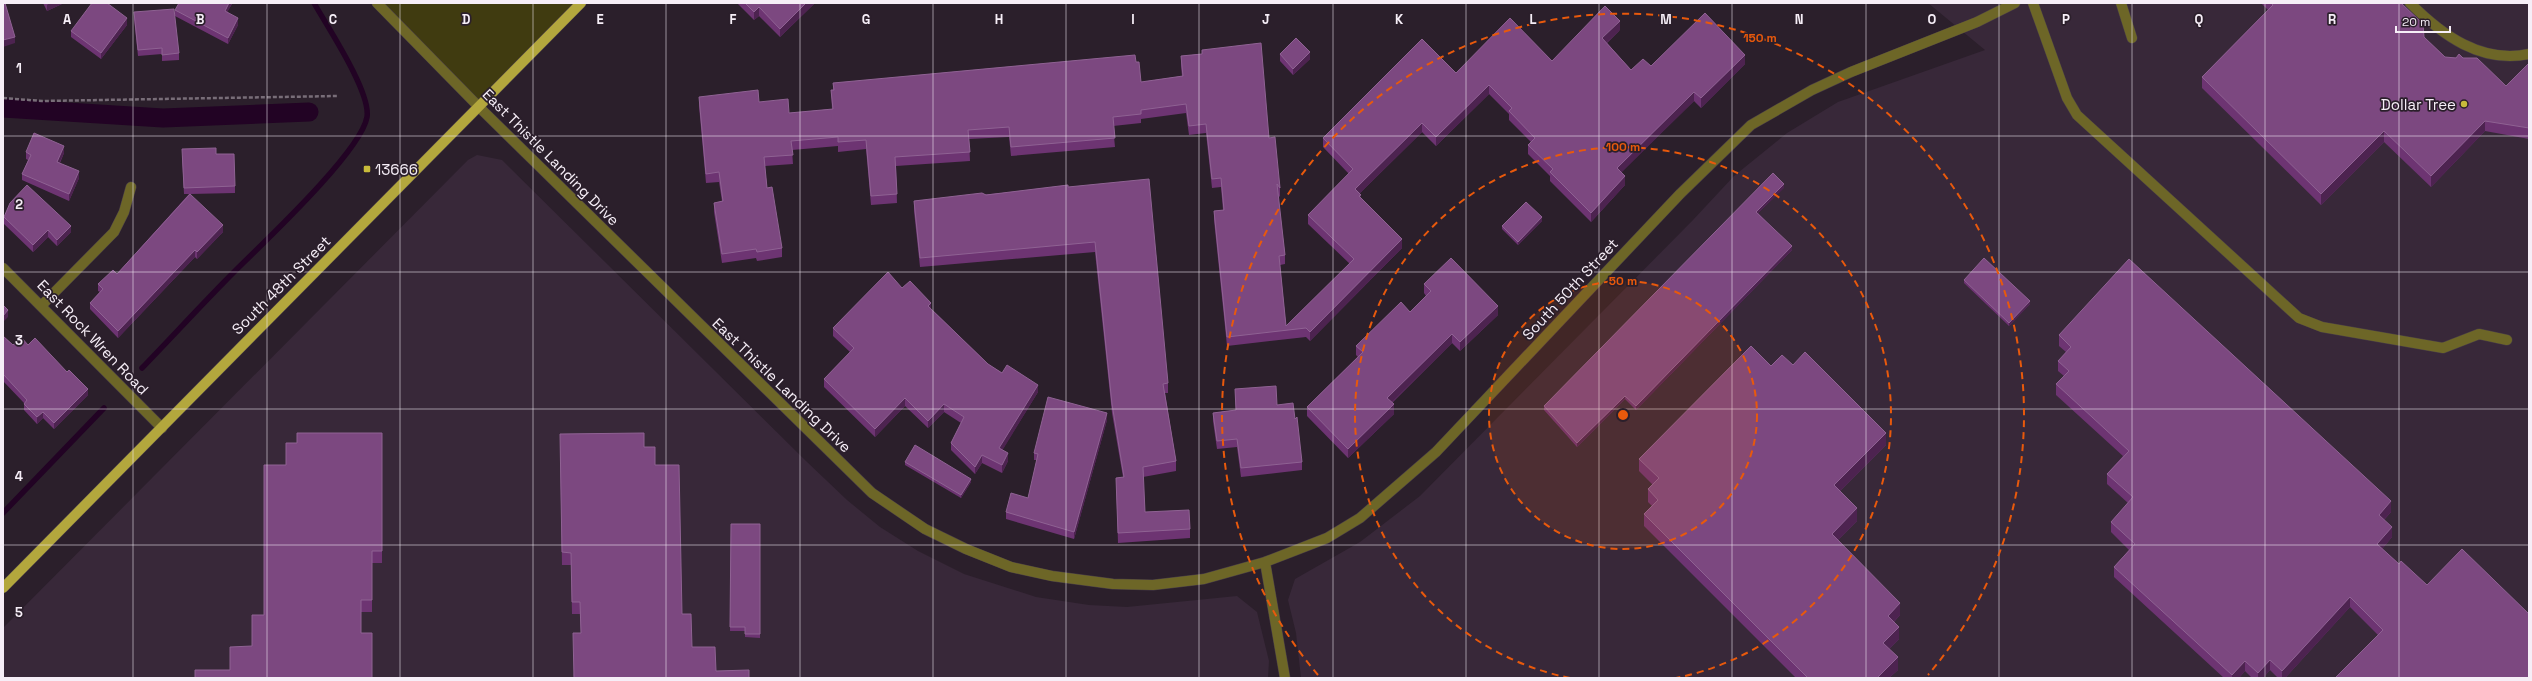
<svg xmlns="http://www.w3.org/2000/svg" width="2532" height="681" viewBox="0 0 2532 681" font-family="'Space Grotesk',sans-serif">
<style>
.built{fill:#382839}
.green{fill:#403b10}
.lines{fill:none;stroke-linecap:round;stroke-linejoin:round}
.stream{stroke:#220324;stroke-width:5.5}
.canal{stroke:#220324;stroke-width:19}
.minor-casing{stroke:#473c48;stroke-width:11}
.major-casing{stroke:#473c48;stroke-width:11}
.path{stroke:#786d78;stroke-width:2.5;stroke-dasharray:4 2;stroke-linecap:butt}
.minor{stroke:#6d6627;stroke-width:10}
.major{stroke:#b3a73d;stroke-width:10}
.wall{fill:#6d3472}
.shaded-wall{fill:#4d2350}
.building{fill:#7c4880;stroke:#8f6293}
.grid{fill:none;stroke:#f6eef7;stroke-width:1;stroke-opacity:0.55}
.ring{fill:none;stroke:#e8590c;stroke-width:2;stroke-dasharray:7 5}
.poi-dot{fill:#c8bb3b;stroke:#2b1f2b;stroke-width:1.5}
.labels{text-anchor:middle;dominant-baseline:central;stroke-width:3.5;stroke-linejoin:round;paint-order:stroke}
.poi-label{font-size:15px;fill:#f6eef7;stroke:#2b1f2b;text-anchor:end}
.street-label{font-size:15px;fill:#f6eef7;stroke:#2b1f2b}
.grid-label{font-size:13px;text-anchor:middle;font-weight:bold;fill:#f6eef7;stroke:#2b1f2b;stroke-width:3.5;stroke-linejoin:round;paint-order:stroke}
.centre{fill:#e8590c;stroke:#2b1f2b;stroke-width:2}
.ring-label{font-size:12px;text-anchor:middle;font-weight:bold;fill:#e8590c;stroke:#2b1f2b;stroke-width:3.5;stroke-linejoin:round;paint-order:stroke}
</style>
<rect width="100%" height="100%" fill="#2b1f2b"/>
<path class="built" d="M1928,3H2529V678H1301L1296,633L1288,600L1295,579L1360,542L1420,496L1693,220L1734,176L1787,133L1838,102L1985,50Z
M477,155L502,160L806,461L847,500L880,527L918,551L964,574L1036,597L1089,605L1127,607L1237,596L1257,612L1269,661L1268,678H3V628L468,160Z"/>
<path class="green" d="M377,3H581L479,107Z"/>
<g class="lines">
<path class="stream" d="M142,368C173,336 203,303 234,272C262,244 361,152 367,117C371,92 327,26 314,3
M3,513L104,408"/>
<path class="canal" d="M3,108L163,118L309,112"/>
<g class="minor-casing">
<path id="minor" d="M377,3L479,107L872,493L925,529L966,549L1011,567L1052,576L1113,584L1153,585L1204,579L1265,562L1327,538L1360,518L1436,452L1680,194L1751,125L1812,90L1851,72L1977,22L2015,3
M2033,3L2067,98L2077,115L2299,318L2322,327L2443,348L2479,334L2507,340
M2121,3L2132,38
M2410,3C2442,35 2481,64 2529,54
M3,268L162,428
M41,306L114,232L124,212L131,187
M1265,562L1285,678"/>
</g>
<g class="major-casing">
<path id="major" d="M3,588L581,3"/>
</g>
<path class="path" d="M3,98L42,101L338,96"/>
<use href="#minor" class="minor"/>
<use href="#major" class="major"/>
</g>
<path class="wall" d="M43,3H64L47,11Z
M737,3H815L780,37L759,16L754,20Z
M2261,3H2401L2424,37L2445,57L2463,58L2506,86L2529,63V139L2485,131L2431,187L2384,142L2321,205L2202,88V77L2268,10Z
M232,4L227,12L238,25L228,44L175,16V10Z
M134,12L179,53V60L162,61V54L138,56L134,19Z
M127,25L101,59L71,37V31Z
M1620,30L1607,43L1631,70L1651,66L1745,64L1701,108L1694,101L1621,172L1625,185L1591,222L1550,181V176L1528,154V145L1531,142L1509,120V114L1489,94L1436,146L1422,132L1359,194L1361,198L1402,248L1310,341L1306,337L1227,346L1214,220V211L1223,210L1221,187L1212,188L1206,133L1189,135L1186,113L1141,119V123L1113,126L1115,147L1011,156L1009,137L969,139L970,161L896,166L897,203L871,205L866,149L838,152V146L792,150L793,164L765,166L767,188L782,248V257L757,261L756,258L722,263L714,212V203L722,201L719,182L706,183L699,106V97L759,102L789,113L832,109L831,90H833V83L1136,62L1141,82L1182,76L1181,66V56L1202,54V50L1269,138L1280,188V197L1278,195L1285,255V264L1280,265L1286,326L1350,264L1308,224V215L1349,174L1323,147V138L1456,73L1552,61Z
M1280,54L1310,59L1293,75L1280,61Z
M26,152L64,153L60,163L79,178L69,201L22,180V174L28,160L26,159Z
M216,154L235,186V193L190,194L223,232L197,259L195,257L118,338L90,309V303L100,292L98,291V284L117,274L189,194H184L182,156Z
M1068,187L1168,383V393H1165L1176,461V471L1143,477L1145,512L1190,529V538L1118,543L1116,478L1123,477L1112,413L1095,252L920,267L914,211V201Z
M1784,188L1758,213L1792,250L1636,410L1625,399L1577,447L1544,410V406Z
M4,217L71,232L57,246L48,237L33,252L4,224Z
M1542,221L1518,245L1502,229V226Z
M1964,280L2030,304L2009,326L1964,283Z
M1424,284L1498,315L1460,351L1452,343L1392,403L1394,414L1348,458L1307,416V407L1358,357L1356,355V346L1410,312L1426,296L1424,293Z
M902,288L931,309L988,364L1002,373L1038,392L1002,450L1008,461L1002,473L982,463L975,474L951,450V443L961,423L944,412L928,428L905,406L875,437L824,387V379L850,352L833,336V328Z
M2059,335L2391,512L2384,520L2392,537L2382,549L2399,564L2427,585L2378,635L2350,607L2285,678H2278L2270,670L2263,678H2252L2245,671L2239,678H2224L2114,577V567L2129,550L2111,532V522L2128,503L2107,484V474L2123,456L2056,395V384L2064,376L2058,371V361L2066,352L2059,346Z
M3,336L13,345H28L88,395L54,429L43,418L37,424L24,410V403L3,381Z
M1793,365L1886,445L1840,491L1857,521L1838,540L1900,615L1894,622L1899,639L1889,649L1898,670L1889,678H1796L1644,526V514L1652,506L1648,502V489L1653,485L1639,471V459L1771,366Z
M1235,389L1277,405L1295,419L1302,462V470L1241,477L1237,447L1217,449L1213,421V413L1236,410Z
M1107,420L1074,539L1006,519V512L1028,498L1037,460H1034V453Z
M382,433V563H372V612H361V633L230,670L252,646L264,615L286,465L297,443Z
M644,433L573,678L581,633L580,614H572L571,565H562L560,446Z
M905,462L971,482L961,498L905,465Z
M731,524H760V638L745,637V631H730Z"/>
<path class="shaded-wall" d="M50,3H64L47,11V5Z
M229,3H232L225,17V11Z
M806,3H815L780,37V29Z
M759,7V16L754,20V12Z
M127,18V25L101,59V53Z
M238,18V25L228,44V38Z
M1620,21V30L1602,47V38Z
M15,37V43L3,47V40Z
M1310,52V59L1293,75V69Z
M1745,55V64L1701,108V98Z
M1489,85V94L1436,146V137Z
M1694,92V101L1617,177V168Z
M2485,121V131L2431,187V176Z
M1422,123V132L1355,198V189Z
M2384,131V142L2321,205V194Z
M64,146V153L57,168V162Z
M79,171V178L69,201V194Z
M1625,176V185L1591,222V213Z
M1784,184V188L1756,215V212Z
M1542,217V221L1518,245V242Z
M223,225V232L197,259V252Z
M71,226V232L57,246V240Z
M48,230V237L33,252V245Z
M1402,239V248L1310,341V332Z
M1792,246V250L1636,410V406Z
M195,250V257L118,338V331Z
M2030,301V304L2009,326V323Z
M931,303V311L928,306Z
M1498,306V315L1460,351V342Z
M8,310V317L3,322V316Z
M1452,334V343L1387,407V398Z
M1038,385V392L999,456V448Z
M88,389V395L54,429V423Z
M1625,396V399L1577,447V443Z
M905,398V406L875,437V429Z
M944,404V412L928,428V421Z
M1394,404V414L1348,458V449Z
M43,412V418L37,424V417Z
M1107,413V420L1074,539V532Z
M1886,433V445L1834,497V485Z
M1008,453V461L1002,473V465Z
M982,455V463L975,474V467Z
M971,479V482L961,498V495Z
M2391,501V512L2379,525V515Z
M1857,508V521L1832,546V534Z
M2392,527V537L2377,555V544Z
M2350,597V607L2285,678H2282V671Z
M1900,603V615L1888,628V616Z
M1899,627V639L1883,655V643Z
M1898,657V670L1889,678H1877Z
M2270,660V670L2263,678H2258V673Z
M2245,661V671L2239,678H2232V675Z"/>
<path class="building" d="M3,3H5L15,37L3,40Z
M92,3H107L127,18L101,53L71,31Z
M179,3H229L225,11L238,18L228,38L175,10Z
M745,3H806L780,29L759,7L754,12Z
M2271,3H2401L2423,24L2424,37L2445,57L2456,58L2459,54L2463,58H2477L2506,86L2529,63V128L2485,121L2431,176L2384,131L2321,194L2202,77L2273,5Z
M1605,6L1620,21L1602,38L1631,70L1643,59L1651,66L1705,13L1745,55L1701,98L1694,92L1617,168L1625,176L1591,213L1550,172L1553,169L1528,145L1535,138L1509,111L1512,108L1489,85L1436,137L1422,123L1355,189L1361,195L1359,196L1402,239L1310,332L1306,328L1227,337L1214,211L1224,210L1221,178L1212,179L1206,124L1189,126L1186,104L1141,110V114L1113,117L1115,138L1011,147L1009,127L968,130L970,152L895,157L897,194L871,196L866,140L838,142V137L791,141L793,155L764,157L767,188L772,187L782,248L757,252L756,249L722,254L714,203L723,201L719,172L706,174L699,97L758,90L759,102L788,99L789,113L833,109L831,90H834L833,83L1135,55L1136,62H1139L1141,82L1183,76L1181,56L1202,54V50L1261,43L1269,138L1275,137L1280,188L1277,184L1285,255L1279,256L1286,326L1354,259L1308,215L1353,169L1323,138L1422,39L1456,73L1510,18L1552,61Z
M174,9L179,53L162,55V48L138,50L134,12Z
M1296,38L1310,52L1293,69L1280,54Z
M34,133L64,146L57,162L79,171L69,194L22,174L31,155L26,152Z
M216,148V154H234L235,186L184,188L182,149Z
M1773,173L1784,184L1756,212L1792,246L1636,406L1625,396L1577,443L1544,406Z
M1149,179L1168,383L1163,384L1176,461L1143,467L1145,512L1189,510L1190,529L1118,533L1116,478L1124,477L1112,404L1095,242L920,258L914,201L982,193L986,195L1068,185V187Z
M27,185L71,226L57,240L48,230L33,245L4,217L10,203Z
M190,194L223,225L197,252L195,250L118,331L90,303L103,289L98,284L113,270L117,274Z
M1526,202L1542,217L1518,242L1502,226Z
M1451,258L1498,306L1460,342L1452,334L1387,398L1394,404L1348,449L1307,407L1363,352L1356,346L1401,302L1410,312L1431,291L1424,284Z
M1984,258L2030,301L2009,323L1964,280Z
M2129,259L2391,501L2379,515L2392,527L2377,544L2399,564L2401,561L2427,585L2462,549L2529,614V678H2335L2383,630L2350,597L2282,671L2270,660L2258,673L2245,661L2232,675L2114,567L2135,544L2111,522L2133,497L2107,474L2129,451L2056,384L2069,371L2058,361L2071,347L2059,335Z
M888,272L902,288L910,281L931,303L928,306L988,364L1002,373L1007,365L1038,385L999,448L1008,453L1002,465L982,455L975,467L951,443L964,417L944,404L928,421L905,398L875,429L824,379L854,348L833,328Z
M3,305L8,310L3,316Z
M3,336L13,345L21,337L28,345L35,338L67,372L69,370L88,389L54,423L43,412L37,417L24,404L27,400L3,374Z
M1751,346L1771,366L1782,355L1793,365L1805,352L1886,433L1834,485L1857,508L1832,534L1900,603L1888,616L1899,627L1883,643L1898,657L1877,678H1808L1644,514L1658,500L1648,489L1659,478L1639,459Z
M1276,386L1277,405L1293,403L1295,419L1297,417L1302,462L1241,468L1237,439L1217,441L1213,413L1236,410L1235,389Z
M1048,397L1107,413L1074,532L1006,512L1011,493L1028,498L1038,454L1034,453Z
M297,433H382V551H372V600H361V633H372V678H195V670H230V647L252,646V615H264V465H286V443H297Z
M644,433V447H655V465H679L682,614H691L692,647H715L716,671L749,670V678H574L573,633H581L580,602H572L571,553L562,552L560,434Z
M915,445L971,479L961,495L905,462Z
M731,524H760V634H745V627H730Z"/>
<path class="grid" d="M133,3V678M267,3V678M400,3V678M533,3V678M666,3V678M800,3V678M933,3V678M1066,3V678M1199,3V678M1333,3V678M1466,3V678M1599,3V678M1732,3V678M1866,3V678M1999,3V678M2132,3V678M2265,3V678M2399,3V678M3,136H2529M3,272H2529M3,409H2529M3,545H2529"/>
<circle cx="1623" cy="415" r="134" fill="#e8590c" fill-opacity=".12"/>
<g class="ring">
<circle cx="1623" cy="415" r="134"/>
<path d="M1570 678A268 268 0 1 1 1676 678"/>
<path d="M1318 675A401 401 0 1 1 1928 675"/>
</g>
<g class="poi-dot">
<circle cx="2464" cy="104" r="4"/>
<rect x="363" y="165" width="8" height="8" rx="2"/>
</g>
<g class="labels">
<g class="poi-label">
<text x="2456" y="104">Dollar Tree</text>
<text x="375" y="169" text-anchor="start">13666</text>
</g>
<g class="street-label">
<text transform="translate(551 157) rotate(45)">East Thistle Landing Drive</text>
<text transform="translate(281 285) rotate(-45)">South 48th Street</text>
<text transform="translate(1570 289) rotate(-47)">South 50th Street</text>
<text transform="translate(93 337) rotate(46)">East Rock Wren Road</text>
<text transform="translate(782 385) rotate(44)">East Thistle Landing Drive</text>
</g>
</g>
<g class="grid-label">
<text x="67" y="24">A</text>
<text x="200" y="24">B</text>
<text x="333" y="24">C</text>
<text x="466" y="24">D</text>
<text x="600" y="24">E</text>
<text x="733" y="24">F</text>
<text x="866" y="24">G</text>
<text x="999" y="24">H</text>
<text x="1133" y="24">I</text>
<text x="1266" y="24">J</text>
<text x="1399" y="24">K</text>
<text x="1533" y="24">L</text>
<text x="1666" y="24">M</text>
<text x="1799" y="24">N</text>
<text x="1932" y="24">O</text>
<text x="2066" y="24">P</text>
<text x="2199" y="24">Q</text>
<text x="2332" y="24">R</text>
<text x="19" y="73">1</text>
<text x="19" y="209">2</text>
<text x="19" y="345">3</text>
<text x="19" y="481">4</text>
<text x="19" y="617">5</text>
</g>
<circle cx="1623" cy="415" r="6" class="centre"/>
<g class="ring-label">
<text x="1760" y="42">150 m</text>
<text x="1623" y="151">100 m</text>
<text x="1623" y="285">50 m</text>
</g>
<rect width="2532" height="681" fill="none" stroke="#f6eef7" stroke-width="8"/>
<path d="M2396 26v6h54v-6" fill="none" stroke="#f6eef7" stroke-width="2"/>
<text x="2402" y="26" font-size="12" fill="#f6eef7" stroke="#2b1f2b" stroke-width="3" paint-order="stroke">20 m</text>
</svg>
